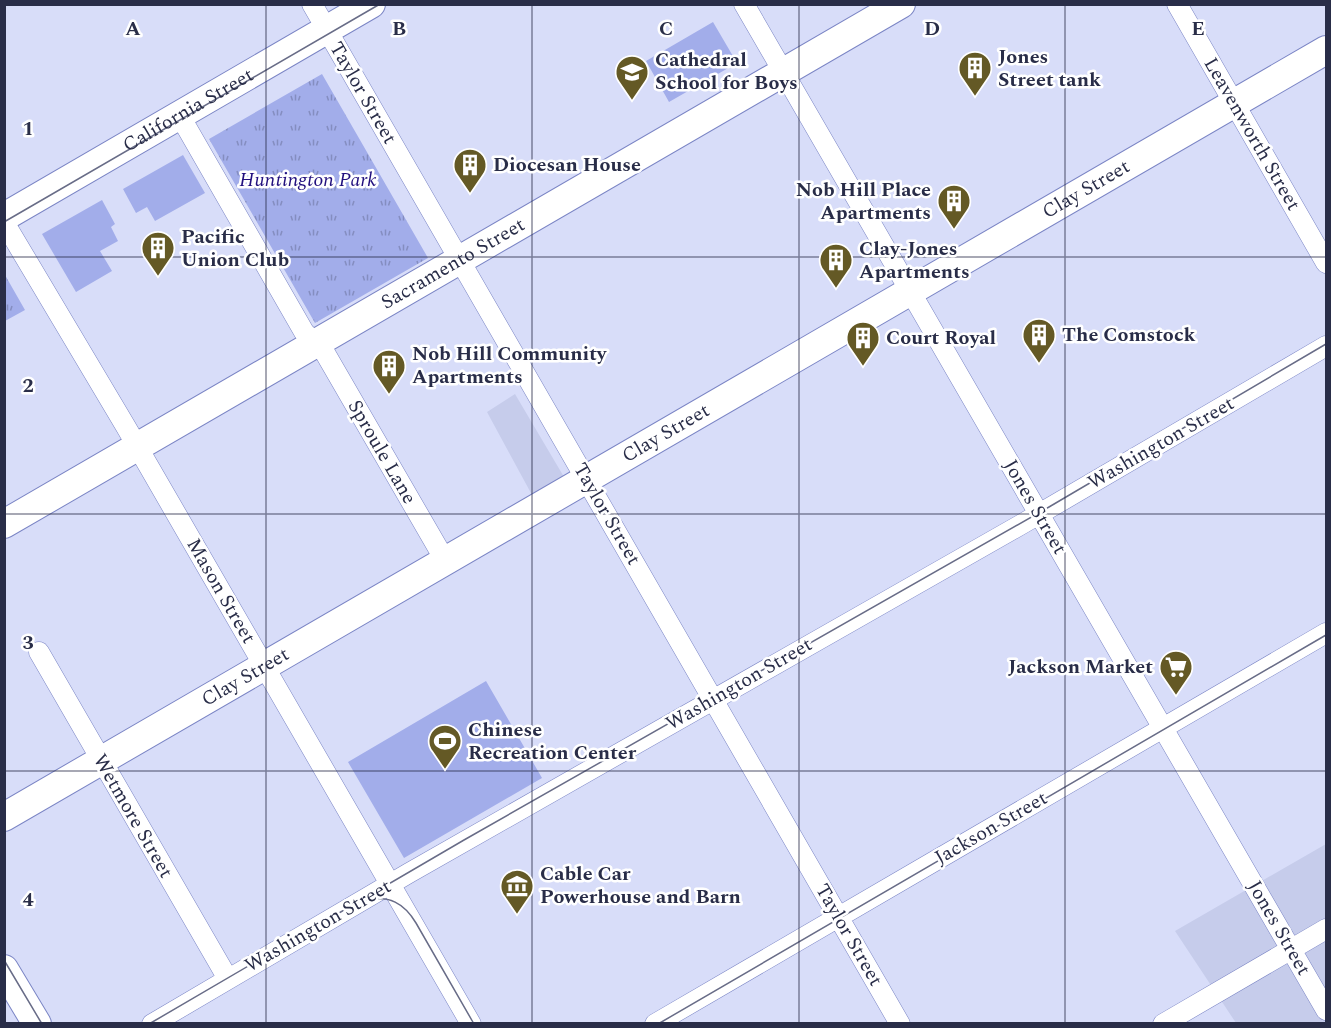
<svg xmlns="http://www.w3.org/2000/svg" width="1331" height="1028" viewBox="0 0 1331 1028" font-family="Spectral,serif">
<style>
.built{fill:#c6cceb}
.grass{fill:url(#grass-tufts)}
.garden{fill:#a2adea}
.lines{fill:none;stroke-linecap:round;stroke-linejoin:round}
.street-casing{stroke:#7b85c5;stroke-width:21}
.secondary-casing{stroke:#7b85c5;stroke-width:30}
.street{stroke:#fff;stroke-width:20}
.secondary{stroke:#fff;stroke-width:28}
.tram{stroke:#686c87;stroke-width:1.5}
.grid{fill:none;stroke:#292d48;stroke-width:1.5;stroke-opacity:0.55}
.labels{text-anchor:middle;dominant-baseline:central;stroke-width:5;stroke-linejoin:round;paint-order:stroke}
.poi-label{font-size:20px;font-weight:bold;fill:#292d48;stroke:#fff;text-anchor:start}
.street-label{font-size:20px;fill:#292d48;stroke:#fff}
.park-label{font-size:20px;font-style:italic;fill:#22107e;stroke:#fff}
.grid-label{font-size:20px;text-anchor:middle;font-weight:bold;fill:#292d48;stroke:#fff;stroke-width:5;stroke-linejoin:round;paint-order:stroke}
</style>
<defs>
<pattern id="grass-tufts" width="24" height="20" patternUnits="userSpaceOnUse" patternTransform="scale(1.5)"><rect width="24" height="20" fill="#a2adea"/><path d="M3 7l-1-3M5 7V3M7 7l1-3M15 17l-1-3M17 17v-4M19 17l1-3" fill="none" stroke="#848dc0"/></pattern>
</defs>
<rect width="100%" height="100%" fill="#d8ddf9"/>
<path class="built" d="M515,394L564,477L532,495L487,412Z
M1326,844V1023H1236L1175,931Z"/>
<path class="grass" d="M322,74L428,258L315,323L209,139Z
M5,275L25,310L5,321H4Z"/>
<path class="garden" d="M713,22L737,63L669,102L646,61Z
M183,155L205,193L155,221L147,207L136,213L123,189Z
M102,200L115,224L111,227L118,241L100,251L112,271L76,292L42,234Z
M486,681L542,778L404,858L348,762Z"/>
<g class="lines">
<g class="street-casing">
<path id="street" d="M312,4L900,1024
M744,4L1326,1010
M1177,4L1326,263
M180,116L304,332L325,353L446,562
M4,222L126,427L471,1024
M39,652L228,979
M152,1024L409,873L1022,524L1326,346
M655,1024L1326,633
M1163,1024L1326,929"/>
</g>
<g class="secondary-casing">
<g id="secondary">
<path id="s1" d="M4,217L371,4"/>
<path id="s2" d="M4,524L901,4"/>
<path id="s3" d="M4,817L1326,50"/>
<path d="M4,969L37,1024"/>
</g>
</g>
<use href="#street" class="street"/>
<use href="#secondary" class="secondary"/>
<path class="tram" d="M4,222L380,4
M366,900C389,895 404,903 416,923L474,1024
M4,960L42,1024
M149,1024L464,840L1049,507L1326,344
M658,1024L1326,635"/>
</g>
<path class="grid" d="M266,4V1024M532,4V1024M799,4V1024M1065,4V1024M4,257H1326M4,514H1326M4,771H1326"/>
<defs>
<g id="building-pin" transform="scale(1.725)"><path d="M0 17L-7.5 6A9.5 9.5 0 1 1 7.5 6Z" fill="#645925" stroke="#fff"/><path d="M-4-6H4V6H1V3H-1V6H-4ZM-2.5-4.3h1.7v1.8h-1.7ZM.8-4.3h1.7v1.8H.8ZM-2.5-1h1.7V.8h-1.7ZM.8-1h1.7V.8H.8Z" fill="#fff"/></g>
<g id="school-pin" transform="scale(1.725)"><path d="M0 17L-7.5 6A9.5 9.5 0 1 1 7.5 6Z" fill="#645925" stroke="#fff"/><path d="M0-5L7-2L0 1L-7-2ZM-4 1L0 2.5L4 1V4Q0 6-4 4Z" fill="#fff"/></g>
<g id="supermarket-pin" transform="scale(1.725)"><path d="M0 17L-7.5 6A9.5 9.5 0 1 1 7.5 6Z" fill="#645925" stroke="#fff"/><path d="M-6-5.5h2.5l.6 2H6L4.5 2H-2.5L-4.4-4H-6ZM-1.5 3.2a1.3 1.3 0 1 0 .1 0ZM3 3.2a1.3 1.3 0 1 0 .1 0Z" fill="#fff"/></g>
<g id="stadium-pin" transform="scale(1.725)"><path d="M0 17L-7.5 6A9.5 9.5 0 1 1 7.5 6Z" fill="#645925" stroke="#fff"/><path d="M0-5a6.5 5 0 1 0 0 10a6.5 5 0 1 0 0-10ZM-3.5-1.8h7v3.6h-7Z" fill="#fff"/></g>
<g id="museum-pin" transform="scale(1.725)"><path d="M0 17L-7.5 6A9.5 9.5 0 1 1 7.5 6Z" fill="#645925" stroke="#fff"/><path d="M0-6L6-3V-2H-6V-3ZM-5-1h2V3h-2ZM-1-1h2V3h-2ZM3-1h2V3H3ZM-6 4H6V6H-6Z" fill="#fff"/></g>
</defs>
<g fill-rule="evenodd">
<use href="#building-pin" x="975" y="68"/>
<use href="#school-pin" x="632" y="72"/>
<use href="#building-pin" x="470" y="165"/>
<use href="#building-pin" x="954" y="201"/>
<use href="#building-pin" x="158" y="248"/>
<use href="#building-pin" x="836" y="260"/>
<use href="#building-pin" x="1039" y="335"/>
<use href="#building-pin" x="863" y="338"/>
<use href="#building-pin" x="389" y="366"/>
<use href="#supermarket-pin" x="1176" y="667"/>
<use href="#stadium-pin" x="445" y="741"/>
<use href="#museum-pin" x="517" y="886"/>
</g>
<g class="labels">
<g class="poi-label">
<text x="998" y="57">Jones<tspan x="998" dy="23">Street tank</tspan></text>
<text x="655" y="60">Cathedral<tspan x="655" dy="23">School for Boys</tspan></text>
<text x="493" y="165">Diocesan House</text>
<text x="931" y="190" text-anchor="end">Nob Hill Place<tspan x="931" dy="23">Apartments</tspan></text>
<text x="181" y="237">Pacific<tspan x="181" dy="23">Union Club</tspan></text>
<text x="859" y="249">Clay-Jones<tspan x="859" dy="23">Apartments</tspan></text>
<text x="1062" y="335">The Comstock</text>
<text x="886" y="338">Court Royal</text>
<text x="412" y="354">Nob Hill Community<tspan x="412" dy="23">Apartments</tspan></text>
<text x="1153" y="667" text-anchor="end">Jackson Market</text>
<text x="468" y="730">Chinese<tspan x="468" dy="23">Recreation Center</tspan></text>
<text x="540" y="874">Cable Car<tspan x="540" dy="23">Powerhouse and Barn</tspan></text>
</g>
<g class="street-label">
<text transform="translate(363 93) rotate(60)">Taylor Street</text>
<text stroke="none"><textPath href="#s1" startOffset="213">California Street</textPath></text>
<text transform="translate(1252 134) rotate(60)">Leavenworth Street</text>
<text stroke="none"><textPath href="#s3" startOffset="1251">Clay Street</textPath></text>
<text stroke="none"><textPath href="#s2" startOffset="519">Sacramento Street</textPath></text>
<text stroke="none"><textPath href="#s3" startOffset="765">Clay Street</textPath></text>
<text transform="translate(1161 443) rotate(-30)">Washington Street</text>
<text transform="translate(382 452) rotate(60)">Sproule Lane</text>
<text transform="translate(1035 507) rotate(60)">Jones Street</text>
<text transform="translate(607 514) rotate(60)">Taylor Street</text>
<text transform="translate(221 591) rotate(60)">Mason Street</text>
<text stroke="none"><textPath href="#s3" startOffset="279">Clay Street</textPath></text>
<text transform="translate(739 684) rotate(-30)">Washington Street</text>
<text transform="translate(133 816) rotate(60)">Wetmore Street</text>
<text transform="translate(991 828) rotate(-30)">Jackson Street</text>
<text transform="translate(318 926) rotate(-30)">Washington Street</text>
<text transform="translate(1279 928) rotate(60)">Jones Street</text>
<text transform="translate(849 935) rotate(60)">Taylor Street</text>
</g>
<g class="park-label">
<text x="308" y="180">Huntington Park</text>
</g>
</g>
<g class="grid-label">
<text x="133" y="35">A</text>
<text x="399" y="35">B</text>
<text x="666" y="35">C</text>
<text x="932" y="35">D</text>
<text x="1198" y="35">E</text>
<text x="28" y="135">1</text>
<text x="28" y="392">2</text>
<text x="28" y="649">3</text>
<text x="28" y="906">4</text>
</g>
<rect width="1331" height="1028" fill="none" stroke="#292d48" stroke-width="12"/>
</svg>
